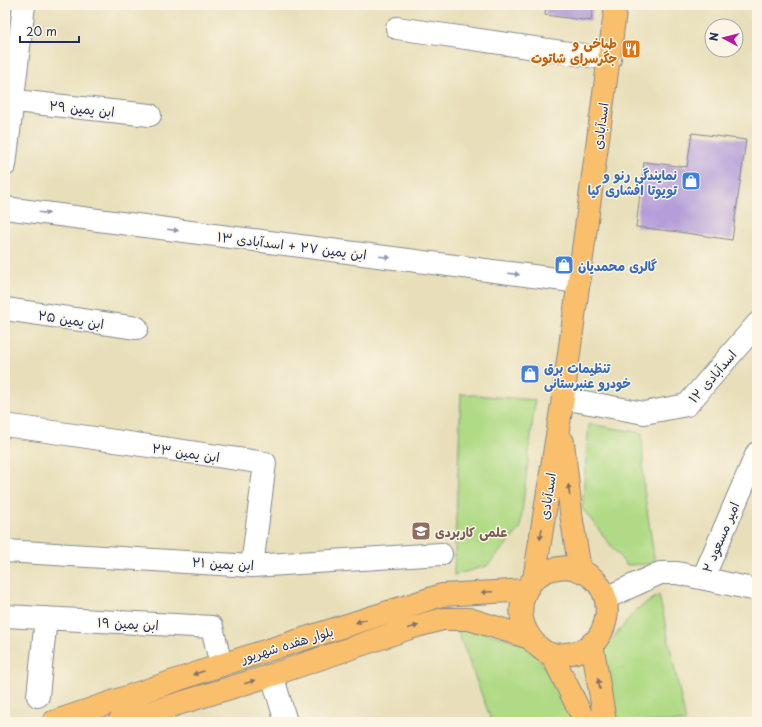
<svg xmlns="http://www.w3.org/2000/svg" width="762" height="727" viewBox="0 0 762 727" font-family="'Playpen Sans','Playpen Sans Arabic',sans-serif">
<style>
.green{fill:#b0da85;stroke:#668472}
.building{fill:#b49dd9}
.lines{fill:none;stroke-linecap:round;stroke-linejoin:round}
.minor-casing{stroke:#82878c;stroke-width:24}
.major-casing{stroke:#82878c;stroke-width:24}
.minor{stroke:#fff;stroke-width:22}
.major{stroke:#f9bf6d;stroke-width:22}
.oneway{fill:#8d97ae}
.oneway2{fill:#7f7065}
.labels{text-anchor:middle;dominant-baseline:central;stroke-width:3;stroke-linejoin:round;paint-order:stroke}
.food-label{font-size:13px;font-weight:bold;fill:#c56008;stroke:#fcf5e5;text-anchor:end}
.street-label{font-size:13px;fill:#1b2f5e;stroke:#fcf5e5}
.shop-label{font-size:13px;font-weight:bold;fill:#366cbe;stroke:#fcf5e5;text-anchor:start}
.education-label{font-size:13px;font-weight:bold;fill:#785e54;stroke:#fcf5e5;text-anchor:start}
</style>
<rect width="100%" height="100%" fill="#fcf5e5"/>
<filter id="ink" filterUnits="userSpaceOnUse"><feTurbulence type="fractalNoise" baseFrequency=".025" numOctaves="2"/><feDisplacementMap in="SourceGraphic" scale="8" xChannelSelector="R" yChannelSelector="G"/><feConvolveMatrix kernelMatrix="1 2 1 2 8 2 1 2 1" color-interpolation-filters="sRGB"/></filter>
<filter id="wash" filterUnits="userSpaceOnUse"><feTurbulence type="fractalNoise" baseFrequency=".012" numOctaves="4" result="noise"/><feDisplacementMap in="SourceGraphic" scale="16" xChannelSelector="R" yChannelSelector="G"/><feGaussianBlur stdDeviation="0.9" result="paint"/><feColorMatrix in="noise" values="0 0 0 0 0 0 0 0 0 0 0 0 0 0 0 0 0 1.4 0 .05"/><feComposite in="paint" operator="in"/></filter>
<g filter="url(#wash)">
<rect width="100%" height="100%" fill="#e8dfba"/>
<path class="green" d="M461,394L535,400L520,529L487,566L454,575Z
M589,424L642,433L644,489L655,564L626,565L582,508Z
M659,595L686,722H620L600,654L636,610Z
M455,624L532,646L556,686L575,722H492Z"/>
<g id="blocks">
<path class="building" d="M546,5H593L591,21L545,15Z
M692,133L746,140L732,240L679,232L636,227L644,162L687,167Z"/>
</g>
</g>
<g filter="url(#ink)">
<use href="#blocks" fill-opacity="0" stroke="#82878c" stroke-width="1"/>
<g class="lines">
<g class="minor-casing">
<path id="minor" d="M397,28L610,59
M5,100L150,115
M5,165L24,5
M5,208L579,282
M5,309L137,328
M563,398L644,413L687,405L757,324
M5,425L265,463L252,566
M5,551L252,566L441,554
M703,578L757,453
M606,598L660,573H677L757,590
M5,616L212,627L221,665
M272,675L286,722
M38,696L46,618"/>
</g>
<g class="major-casing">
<path id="major" d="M563,442L572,521L580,570
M568,567C576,569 583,571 590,576C614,593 611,630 589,647C582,651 574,653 566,654C561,654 555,656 551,654C541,652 531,640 527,632C515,611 523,583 544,572C552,568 560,568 568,567Z
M534,579L563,398L616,5
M592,643L605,722
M552,655L585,722
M53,722L221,665L442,595L526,590
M119,722L272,675L410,628L443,619H469L530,638"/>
</g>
<use href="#minor" class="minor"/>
<use href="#major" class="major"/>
</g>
<defs><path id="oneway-solid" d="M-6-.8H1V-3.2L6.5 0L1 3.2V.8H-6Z"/></defs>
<g class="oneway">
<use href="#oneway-solid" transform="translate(44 213) rotate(7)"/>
<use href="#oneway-solid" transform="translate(173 230) rotate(7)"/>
<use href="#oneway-solid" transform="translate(385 257) rotate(7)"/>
<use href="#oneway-solid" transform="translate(514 274) rotate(7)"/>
</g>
<g class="oneway2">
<use href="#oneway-solid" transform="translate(569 490) rotate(-97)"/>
<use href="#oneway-solid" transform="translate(541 534) rotate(99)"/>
<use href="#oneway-solid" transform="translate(487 592) rotate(177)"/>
<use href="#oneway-solid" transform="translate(361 621) rotate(163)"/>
<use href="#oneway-solid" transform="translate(413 627) rotate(-16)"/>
<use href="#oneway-solid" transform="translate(198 673) rotate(161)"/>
<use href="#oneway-solid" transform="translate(250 682) rotate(-17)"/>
<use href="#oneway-solid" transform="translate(599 684) rotate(-100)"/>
</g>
</g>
<defs>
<g id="restaurant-square" transform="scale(1)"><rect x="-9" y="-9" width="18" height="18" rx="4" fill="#e8710a" stroke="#fcf5e5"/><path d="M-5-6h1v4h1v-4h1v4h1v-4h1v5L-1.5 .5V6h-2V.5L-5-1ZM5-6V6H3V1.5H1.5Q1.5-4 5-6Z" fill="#fff"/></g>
<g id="shop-square" transform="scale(1)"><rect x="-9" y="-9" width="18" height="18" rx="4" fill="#3f7fe0" stroke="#fcf5e5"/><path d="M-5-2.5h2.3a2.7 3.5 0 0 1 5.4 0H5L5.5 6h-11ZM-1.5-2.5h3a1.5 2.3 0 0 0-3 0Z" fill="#fff"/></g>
<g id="university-square" transform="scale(1)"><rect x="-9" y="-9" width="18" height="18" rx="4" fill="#8d6e63" stroke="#fcf5e5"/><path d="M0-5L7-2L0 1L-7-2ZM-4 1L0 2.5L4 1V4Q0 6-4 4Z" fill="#fff"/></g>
</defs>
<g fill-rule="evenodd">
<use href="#restaurant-square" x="631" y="49"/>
<use href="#shop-square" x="691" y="181"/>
<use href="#shop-square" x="564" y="265"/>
<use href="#shop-square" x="530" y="374"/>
<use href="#university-square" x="421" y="531"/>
</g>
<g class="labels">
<g class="food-label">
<text x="617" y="42">طباخی و<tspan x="617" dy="15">جگرسرای شاتوت</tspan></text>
</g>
<g class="street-label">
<text transform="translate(82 108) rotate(6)">ابن یمین ۲۹</text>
<text transform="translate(600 126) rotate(-82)">اسدآبادی</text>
<text transform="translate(292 245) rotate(7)">ابن یمین ۲۷ + اسدآبادی ۱۳</text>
<text transform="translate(71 319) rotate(8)">ابن یمین ۲۵</text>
<text transform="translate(712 376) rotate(-49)">اسدآبادی ۱۲</text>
<text transform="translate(186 452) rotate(8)">ابن یمین ۲۳</text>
<text transform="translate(547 496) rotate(-81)">اسدآبادی</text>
<text transform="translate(720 537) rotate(-67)">امیر مسعود ۲</text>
<text transform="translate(223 563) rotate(3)">ابن یمین ۲۱</text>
<text transform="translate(128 623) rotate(3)">ابن یمین ۱۹</text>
<text transform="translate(287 644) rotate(-17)">بلوار هفده شهریور</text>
</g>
<g class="shop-label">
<text x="677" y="174" text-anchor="end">نمایندگی رنو و<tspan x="677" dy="15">تویوتا افشاری کیا</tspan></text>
<text x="578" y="265">گالری محمدیان</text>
<text x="544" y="367">تنظیمات برق<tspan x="544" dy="15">خودرو عنبرستانی</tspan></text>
</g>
<g class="education-label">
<text x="435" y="531">علمی کاربردی</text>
</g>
</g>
<rect width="762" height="727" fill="none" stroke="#fcf5e5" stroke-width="20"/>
<g transform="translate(724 38) rotate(277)"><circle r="19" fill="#fcf5e5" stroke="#a2a6af"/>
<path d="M0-3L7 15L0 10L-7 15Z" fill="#b5179e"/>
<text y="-6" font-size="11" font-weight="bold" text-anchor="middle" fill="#1b2f5e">N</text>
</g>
<path d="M20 36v6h59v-6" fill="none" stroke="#1b2f5e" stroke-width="2"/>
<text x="26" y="36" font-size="12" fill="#1b2f5e" stroke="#fcf5e5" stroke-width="3" paint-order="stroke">20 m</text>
</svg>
